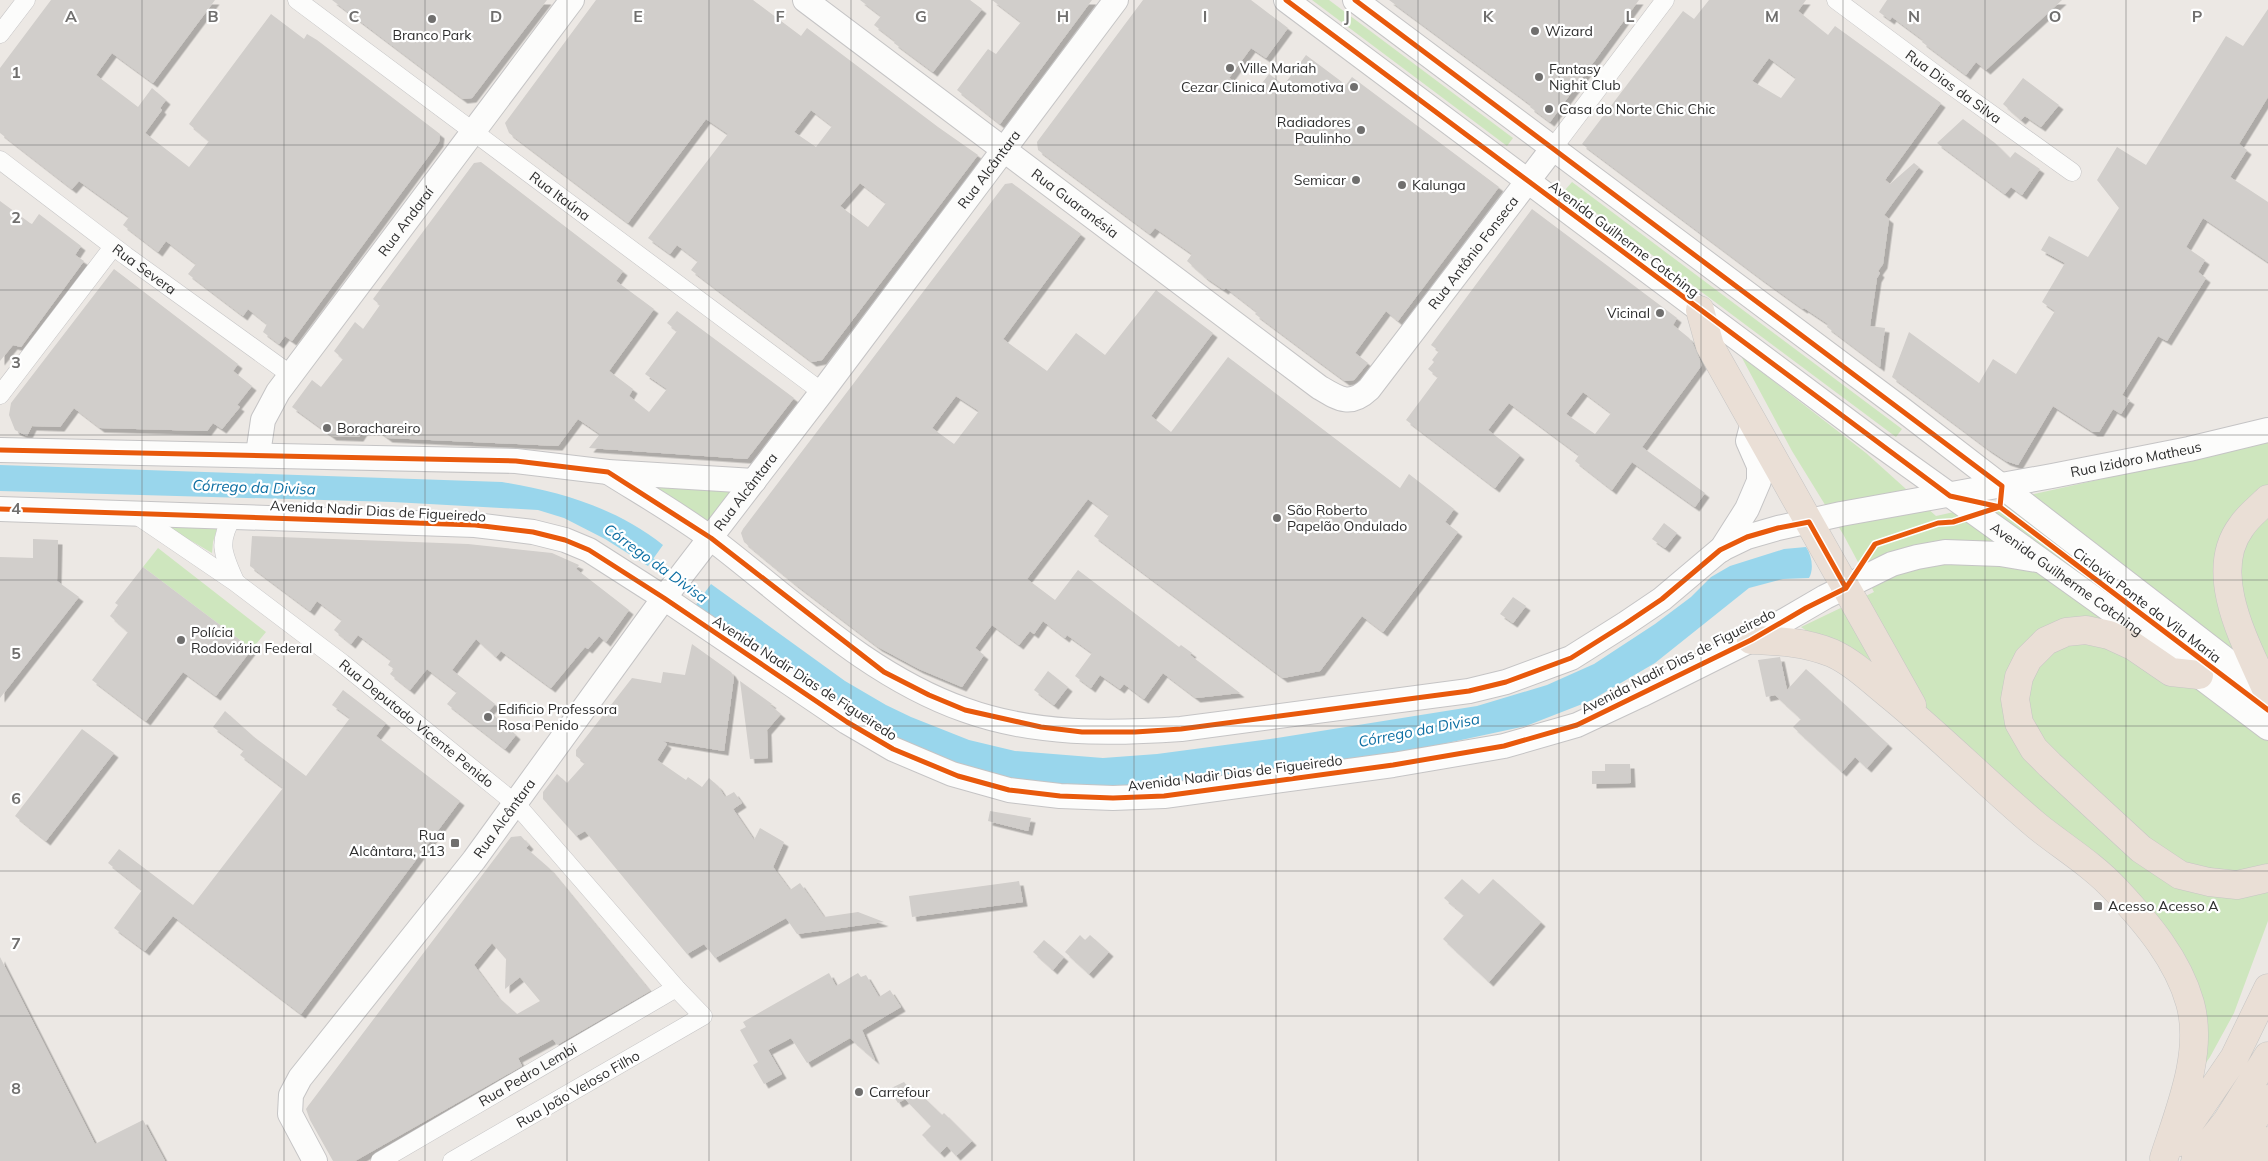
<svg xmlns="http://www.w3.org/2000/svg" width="2268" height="1161" viewBox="0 0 2268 1161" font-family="Mulish,sans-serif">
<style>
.green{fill:#cee6be}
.water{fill:#99d6ec}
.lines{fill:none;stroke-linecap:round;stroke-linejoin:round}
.stream{stroke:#99d6ec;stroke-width:5}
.building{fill:#d1cecb;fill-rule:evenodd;filter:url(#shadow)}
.street-casing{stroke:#c5c4c5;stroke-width:19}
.secondary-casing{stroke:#c5c4c5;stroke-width:26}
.highway-casing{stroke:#c6c5c4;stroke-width:29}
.street{stroke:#fcfcfb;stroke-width:18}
.secondary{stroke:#fcfcfb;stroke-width:24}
.highway{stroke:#eadfd6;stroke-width:28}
.cycleway-casing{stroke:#fff;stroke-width:8}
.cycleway{stroke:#e8590c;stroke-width:5}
.grid{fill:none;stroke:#706f6e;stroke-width:1;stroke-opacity:0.55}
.poi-dot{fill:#706f6e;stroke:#fff;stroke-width:2}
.labels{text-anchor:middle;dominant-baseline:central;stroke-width:4.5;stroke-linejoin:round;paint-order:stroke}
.poi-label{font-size:14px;fill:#2e2e2e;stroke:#fff;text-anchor:start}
.street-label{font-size:14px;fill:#2e2e2e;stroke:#fff}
.water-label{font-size:15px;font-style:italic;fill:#0d6fa3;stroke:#fff}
.grid-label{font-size:16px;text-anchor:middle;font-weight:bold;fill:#706f6e;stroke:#fff;stroke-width:4.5;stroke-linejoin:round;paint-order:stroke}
</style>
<defs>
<filter id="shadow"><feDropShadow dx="4.5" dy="4.5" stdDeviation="0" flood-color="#0004"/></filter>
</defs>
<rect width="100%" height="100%" fill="#ece8e4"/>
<path class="green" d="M1312,0H1329L1513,138L1507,146Z
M1572,182L1902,429L1896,437L1565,190Z
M1741,356L1866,453L1936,516L2268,442V921L2234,1013L2210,1057L2161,1126L2186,1042L2176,957L1814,636L1801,627L1874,592L1843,534L1792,451Z
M649,486L735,489L710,523Z
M218,525L213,542L212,553L166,526Z
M158,548L266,632L252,649L143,567Z"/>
<path class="water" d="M0,465L502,482C559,491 617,508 663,545L648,566L605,539L564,518L538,510L393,502L0,491Z
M1806,547C1812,556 1814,569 1809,578L1783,579L1749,588L1655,663L1590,701L1526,726L1438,745L1332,764L1159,790L1033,786L889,743L695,606L711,584L845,681L886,705L911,717L969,740L1015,751L1103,758L1157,754L1277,738L1477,706L1547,685L1594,664L1655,624L1691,597L1711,577L1730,566L1784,549Z"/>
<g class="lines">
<path class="stream" d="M647,557L673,575
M684,582L708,599"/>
</g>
<path class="building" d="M51,0H215L153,83L112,53L96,75L138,107L152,88L166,100L160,108L162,110L145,133L189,167L209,141L189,124L271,14L304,39L307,34L317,40L440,134L439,142L292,341L285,336L279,344L263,332L267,324L248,309L243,316L188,274L196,264L166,241L158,252L123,225L129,217L79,181L72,189L0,133V68Z
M332,0H547L472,98L463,99Z
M596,0H753L801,36L807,28L938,127L978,155L822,360L812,362L691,270L698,261L677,245L670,254L648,238L728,134L706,119L628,223L509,133L505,123ZM811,110L832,126L816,147L794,132ZM860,183L886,203L868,227L840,206Z
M860,0H970L982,9L933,72L894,43L895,41L874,25L881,16Z
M992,0H1092L1000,124L957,90L988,49L996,54L1021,22Z
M1143,0H1251L1288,28L1266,58L1251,48L1229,78L1253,95L1269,74L1284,85L1306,55L1346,85L1352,77L1499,187L1398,321L1386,311L1355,353L1368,363L1354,380L1345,381L1311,356L1255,314L1257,312L1226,288L1224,290L1205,277L1187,261L1192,254L1155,228L1150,234L1038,150L1037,142Z
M1389,0H1639L1550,122L1530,107L1531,105Z
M1709,0H1806L1798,11L1828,35L1835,26L1941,103L1885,180L1890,184L1914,163L1919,167L1884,215L1889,219L1883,264L1878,271L1880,273L1877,278L1870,326L1885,328L1880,367L1827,327L1828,324L1804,308L1803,309L1760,278L1582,144L1683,11L1694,19ZM1769,58L1796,78L1781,98L1752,81Z
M1887,0H2062L1986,70L1976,62L1966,75L1922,42L1923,40L1915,34L1892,17L1890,20L1879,12Z
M2268,9V97L2239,144L2247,150L2230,177L2268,202V262L2203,218L2186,247L2205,260L2198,272L2206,278L2167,341L2158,336L2122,395L2130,400L2121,414L2113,409L2099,432H2093L2053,406L2018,465L2006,461L1988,449L1892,377L1909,332L1979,383L1993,359L2016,374L2055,311L2042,302L2065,263L2041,250L2049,236L2088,257L2119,208L2097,180L2117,147L2146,165L2226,36L2243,46Z
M2023,78L2059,105L2041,127L2025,116L2021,120L2003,104Z
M1963,119L1995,143L2010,158L2015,152L2040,169L2022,195L2011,187L2005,194L1937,143Z
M481,162L623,271L616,281L654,309L609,371L633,389L629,396L649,412L667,389L645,374L677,331L667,323L677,311L794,398L747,459L589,448L600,434L578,419L558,446L388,438L368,423L359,437L332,436L292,407L312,380L321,387L343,359L334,351L355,322L363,329L380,305L373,299L474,163Z
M1012,183L1081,234L1003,339L1047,371L1076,333L1105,355L1156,290L1213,333L1151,416L1171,432L1228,357L1400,488L1409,474L1454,509L1445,522L1458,532L1383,632L1362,616L1320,671L1283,678L1094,536L1109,515L1088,499L1027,579L1055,600L1078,570L1179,647L1181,645L1192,653L1190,655L1240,693L1196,698L1163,673L1144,699L1124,684L1120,689L1100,675L1091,688L1075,676L1092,653L1067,635L1065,638L1043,621L1034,634L1030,631L1019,645L992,625L975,648L984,655L962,687L919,669L878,647L795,584L744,542L741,533L743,529L1005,184ZM956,396L979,411L954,444L932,428Z
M0,201L30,223L32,224L39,214L81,246L75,255L84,261L21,347L13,345L0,361Z
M1532,209L1677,318L1673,325L1689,338L1693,344L1702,365L1642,447L1705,493L1695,507L1632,462L1612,490L1575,461L1579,455L1509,403L1488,430L1520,455L1495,488L1406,420L1438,377L1428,369L1434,362L1432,360L1439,351L1431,345ZM1583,392L1611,413L1595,434L1566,414Z
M114,269L238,364L233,371L252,386L237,405L240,407L222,429L213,423L207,431L100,428L74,408L60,427L32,426L27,436L15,430L9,415L11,403Z
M1664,523L1677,533L1665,548L1652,539Z
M252,536L468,544L552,553L579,565L576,569L629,610L606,642L599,636L588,649L585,647L551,688L501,651L496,657L476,639L452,670L495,704L489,711L516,735L505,749L447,704L457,692L427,669L410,690L390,674L394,669L388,665L391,660L358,635L351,644L334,630L342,620L317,601L310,611L250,566Z
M33,539L58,540L57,581L79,597L0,698V557L33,558Z
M143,567L252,649L216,696L183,672L146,721L92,680L128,632L110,616L118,605L115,603Z
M1513,597L1526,606L1513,623L1500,614Z
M692,644L731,672L734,677L724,751L663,741L667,744L657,760L686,780L688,777L702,787L709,778L718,786L725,797L734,792L742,803L733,809L754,840L760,828L784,842L773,867L790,890L800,883L824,917L858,912L884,922L797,934L786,918L715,958L704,944L687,954L585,831L576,836L543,799V792L557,774L567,783L585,763L576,756V750L632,678L661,683L663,672L685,675Z
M1780,657L1787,690L1806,669L1888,744L1867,768L1855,757L1842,772L1793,727L1801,719L1775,695L1766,697L1758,660Z
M1048,671L1068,687L1054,705L1034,690Z
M740,681L772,704L770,705L781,714L767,730L768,758L750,759Z
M343,690L386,723L376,736L460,801L301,1014L173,916L145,951L114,928L142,890L108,863L119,849L193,905L283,788L240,755L244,750L213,727L225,711L254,737L306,776L350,718L332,705Z
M82,729L114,753L46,841L15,816Z
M1605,764H1630L1631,783L1592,784V771H1605Z
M990,811L1031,818L1028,831L988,821Z
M521,836L529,845L526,848L549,868L650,991L557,1045L553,1039L518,1058L522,1066L355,1161H333L310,1120L306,1109L308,1106L511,837ZM492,943L506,959L505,989L520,977L540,1001L517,1014L497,996L474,965Z
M1462,879L1479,894L1493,879L1541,922L1489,982L1443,939L1464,915L1444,898Z
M1019,881L1023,902L912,917L909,896Z
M1080,935L1085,940L1090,935L1109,952L1089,974L1065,952Z
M1044,940L1064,957L1053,970L1033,952Z
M0,957L95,1144L143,1120L165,1161H0Z
M829,973L836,986L858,973L861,977L866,975L879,997L890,990L901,1007L862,1030L875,1060L850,1038L807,1063L791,1038L768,1050L782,1074L764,1084L753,1065L758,1062L740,1030L746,1027L743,1022Z
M904,1082L910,1089L913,1087L942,1115L944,1113L972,1141L956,1156L947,1146L940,1153L922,1135L931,1126L905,1099L898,1103L889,1089Z"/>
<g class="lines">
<g class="street-casing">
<g id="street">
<path id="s1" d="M297,0L822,392"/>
<path id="s2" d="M1836,0L1934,73L2072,172"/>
<path d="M0,34L26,0"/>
<path d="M1553,148L1665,0"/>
<path id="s3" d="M0,160L126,256L291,375"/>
<path d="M0,395L113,247"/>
<path id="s4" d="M135,514L235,582L342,663L516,804L676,988L703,1016L452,1161"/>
<path d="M233,516C217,543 223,554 235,581"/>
<path id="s5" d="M380,1161L676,988"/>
</g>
</g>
<g class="secondary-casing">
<g id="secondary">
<path id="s6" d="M805,0L1319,387C1339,399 1350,407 1369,389L1553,148"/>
<path id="s7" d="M1286,0L1876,442L2145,635L2268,728"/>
<path d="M1355,0L1899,407L2268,692"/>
<path d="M0,450L516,461L608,472L754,481"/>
<path id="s8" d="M258,454L263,420L278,392L572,0"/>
<path id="s9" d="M608,472C643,494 680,515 713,540C793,601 868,676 965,710C1034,735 1109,734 1181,729L1469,691L1506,682L1571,658L1625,624L1662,599L1720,550L1747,537L1778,528L1841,514L2052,476L2189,449L2268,430"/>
<path d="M0,509L475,525L533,532L565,540L589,550L664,598L847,722L893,749L952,774L1009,790L1060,796L1113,798L1164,796L1393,765L1504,746L1577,725L1641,695L1751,640L1825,597L1892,564L1917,557L1945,552L2000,554L2037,560"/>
<path d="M1721,550L1747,509L1759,481V466L1748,441L1753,422"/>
<path id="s10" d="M315,1161L290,1114L291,1095L300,1078L474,860L664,598L822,392L1116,0"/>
</g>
</g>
<g class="highway-casing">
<path id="highway" d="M1700,310L1710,346L1912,705
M1751,640C1779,641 1805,642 1832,653C1852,662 1870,679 1887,693C1939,735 1986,783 2037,826C2063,847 2093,865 2116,890C2147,923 2178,960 2190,1003C2204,1053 2179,1111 2164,1158
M2199,675L2171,672L2133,646L2109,635L2086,630L2066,632L2046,641L2028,659L2019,677L2015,699L2019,723L2034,749L2050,765L2141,849L2180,875L2209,882L2237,885L2268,878
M2267,691C2247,645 2206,574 2241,527C2248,516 2259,508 2268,499
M2176,1143L2234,1058L2268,988
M2195,1161L2227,1121L2268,1056
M2226,1161L2268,1099
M2254,1161L2268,1141"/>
</g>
<use href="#street" class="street"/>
<use href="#secondary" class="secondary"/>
<use href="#highway" class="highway"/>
<g class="cycleway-casing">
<path id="cycleway" d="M1286,0L1950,496L2000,507L2268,710
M1355,0L2002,486L2000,507
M0,450L516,461L608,472L711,538L884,672L929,695L965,710L1041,727L1082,732H1135L1181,729L1469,691L1506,682L1571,658L1625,624L1662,599L1720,550L1747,537L1778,528L1809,522L1846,588
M0,509L475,525L533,532L565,540L589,550L664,598L847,722L893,749L958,776L1009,790L1060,796L1113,798L1164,796L1393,765L1504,746L1577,725L1751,640L1806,608L1846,588
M1846,588L1875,544L1938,523L1953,522L1999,507"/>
</g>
<use href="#cycleway" class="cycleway"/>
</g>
<path class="grid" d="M142,0V1161M284,0V1161M425,0V1161M567,0V1161M709,0V1161M851,0V1161M992,0V1161M1134,0V1161M1276,0V1161M1418,0V1161M1559,0V1161M1701,0V1161M1843,0V1161M1985,0V1161M2126,0V1161M0,145H2268M0,290H2268M0,435H2268M0,580H2268M0,726H2268M0,871H2268M0,1016H2268"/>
<g class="poi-dot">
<circle cx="432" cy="19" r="5"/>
<circle cx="1535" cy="31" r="5"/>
<circle cx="1230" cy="68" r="5"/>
<circle cx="1539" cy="77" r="5"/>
<circle cx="1354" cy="87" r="5"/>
<circle cx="1549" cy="109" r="5"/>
<circle cx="1361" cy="130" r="5"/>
<circle cx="1356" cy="180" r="5"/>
<circle cx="1402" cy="185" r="5"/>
<circle cx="1660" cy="313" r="5"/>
<circle cx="327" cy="428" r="5"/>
<circle cx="1277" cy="518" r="5"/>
<circle cx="181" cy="640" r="5"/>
<circle cx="488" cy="717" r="5"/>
<rect x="450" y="838" width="10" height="10" rx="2.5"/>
<rect x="2093" y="901" width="10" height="10" rx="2.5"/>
<circle cx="859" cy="1092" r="5"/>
</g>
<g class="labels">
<g class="poi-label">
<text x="1545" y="31">Wizard</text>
<text x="432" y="35" text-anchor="middle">Branco Park</text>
<text x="1240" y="68">Ville Mariah</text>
<text x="1549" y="69">Fantasy<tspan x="1549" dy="16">Nighit Club</tspan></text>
<text x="1344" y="87" text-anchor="end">Cezar Clinica Automotiva</text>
<text x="1559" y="109">Casa do Norte Chic Chic</text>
<text x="1351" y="122" text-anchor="end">Radiadores<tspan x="1351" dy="16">Paulinho</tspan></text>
<text x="1346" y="180" text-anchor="end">Semicar</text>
<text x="1412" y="185">Kalunga</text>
<text x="1650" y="313" text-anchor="end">Vicinal</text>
<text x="337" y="428">Borachareiro</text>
<text x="1287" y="510">São Roberto<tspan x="1287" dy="16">Papelão Ondulado</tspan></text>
<text x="191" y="632">Polícia<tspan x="191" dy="16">Rodoviária Federal</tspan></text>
<text x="498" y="709">Edificio Professora<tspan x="498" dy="16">Rosa Penido</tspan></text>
<text x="445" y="835" text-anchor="end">Rua<tspan x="445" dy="16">Alcântara, 113</tspan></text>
<text x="2108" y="906">Acesso Acesso A</text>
<text x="869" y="1092">Carrefour</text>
</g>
<g class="street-label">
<text stroke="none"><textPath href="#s2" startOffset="146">Rua Dias da Silva</textPath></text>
<text stroke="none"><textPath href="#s10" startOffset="1232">Rua Alcântara</textPath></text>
<text stroke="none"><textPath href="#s1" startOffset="328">Rua Itaúna</textPath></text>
<text stroke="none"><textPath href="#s6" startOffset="338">Rua Guaranésia</textPath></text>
<text stroke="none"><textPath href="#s8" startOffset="279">Rua Andaraí</textPath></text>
<text transform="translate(1624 239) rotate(37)">Avenida Guilherme Cotching</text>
<text stroke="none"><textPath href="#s6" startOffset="871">Rua Antônio Fonseca</textPath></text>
<text stroke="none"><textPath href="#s3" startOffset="181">Rua Severa</textPath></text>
<text stroke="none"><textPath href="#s9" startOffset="1658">Rua Izidoro Matheus</textPath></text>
<text stroke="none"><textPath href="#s10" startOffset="828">Rua Alcântara</textPath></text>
<text transform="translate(378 511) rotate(3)">Avenida Nadir Dias de Figueiredo</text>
<text stroke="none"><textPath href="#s7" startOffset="972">Avenida Guilherme Cotching</textPath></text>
<text transform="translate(2147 605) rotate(37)">Ciclovia Ponte da Vila Maria</text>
<text transform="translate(1678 661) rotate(-27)">Avenida Nadir Dias de Figueiredo</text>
<text transform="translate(805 678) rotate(33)">Avenida Nadir Dias de Figueiredo</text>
<text stroke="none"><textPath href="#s4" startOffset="351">Rua Deputado Vicente Penido</textPath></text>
<text transform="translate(1235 773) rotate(-7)">Avenida Nadir Dias de Figueiredo</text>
<text stroke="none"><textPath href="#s10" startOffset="422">Rua Alcântara</textPath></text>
<text stroke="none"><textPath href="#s5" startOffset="171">Rua Pedro Lembi</textPath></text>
<text transform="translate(578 1089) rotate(-30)">Rua João Veloso Filho</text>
</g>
<g class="water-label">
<text transform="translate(254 487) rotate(2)">Córrego da Divisa</text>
<text transform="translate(656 563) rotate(36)">Córrego da Divisa</text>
<text transform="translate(1419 730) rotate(-11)">Córrego da Divisa</text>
</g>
</g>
<g class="grid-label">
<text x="71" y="22">A</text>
<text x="213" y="22">B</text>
<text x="354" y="22">C</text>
<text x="496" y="22">D</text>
<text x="638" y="22">E</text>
<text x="780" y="22">F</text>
<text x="921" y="22">G</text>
<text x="1063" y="22">H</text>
<text x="1205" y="22">I</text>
<text x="1347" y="22">J</text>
<text x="1488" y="22">K</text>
<text x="1630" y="22">L</text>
<text x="1772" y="22">M</text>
<text x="1914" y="22">N</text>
<text x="2055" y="22">O</text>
<text x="2197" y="22">P</text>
<text x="16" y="78">1</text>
<text x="16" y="223">2</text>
<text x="16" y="368">3</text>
<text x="16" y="514">4</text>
<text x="16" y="659">5</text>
<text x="16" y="804">6</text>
<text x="16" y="949">7</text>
<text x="16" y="1094">8</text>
</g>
</svg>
